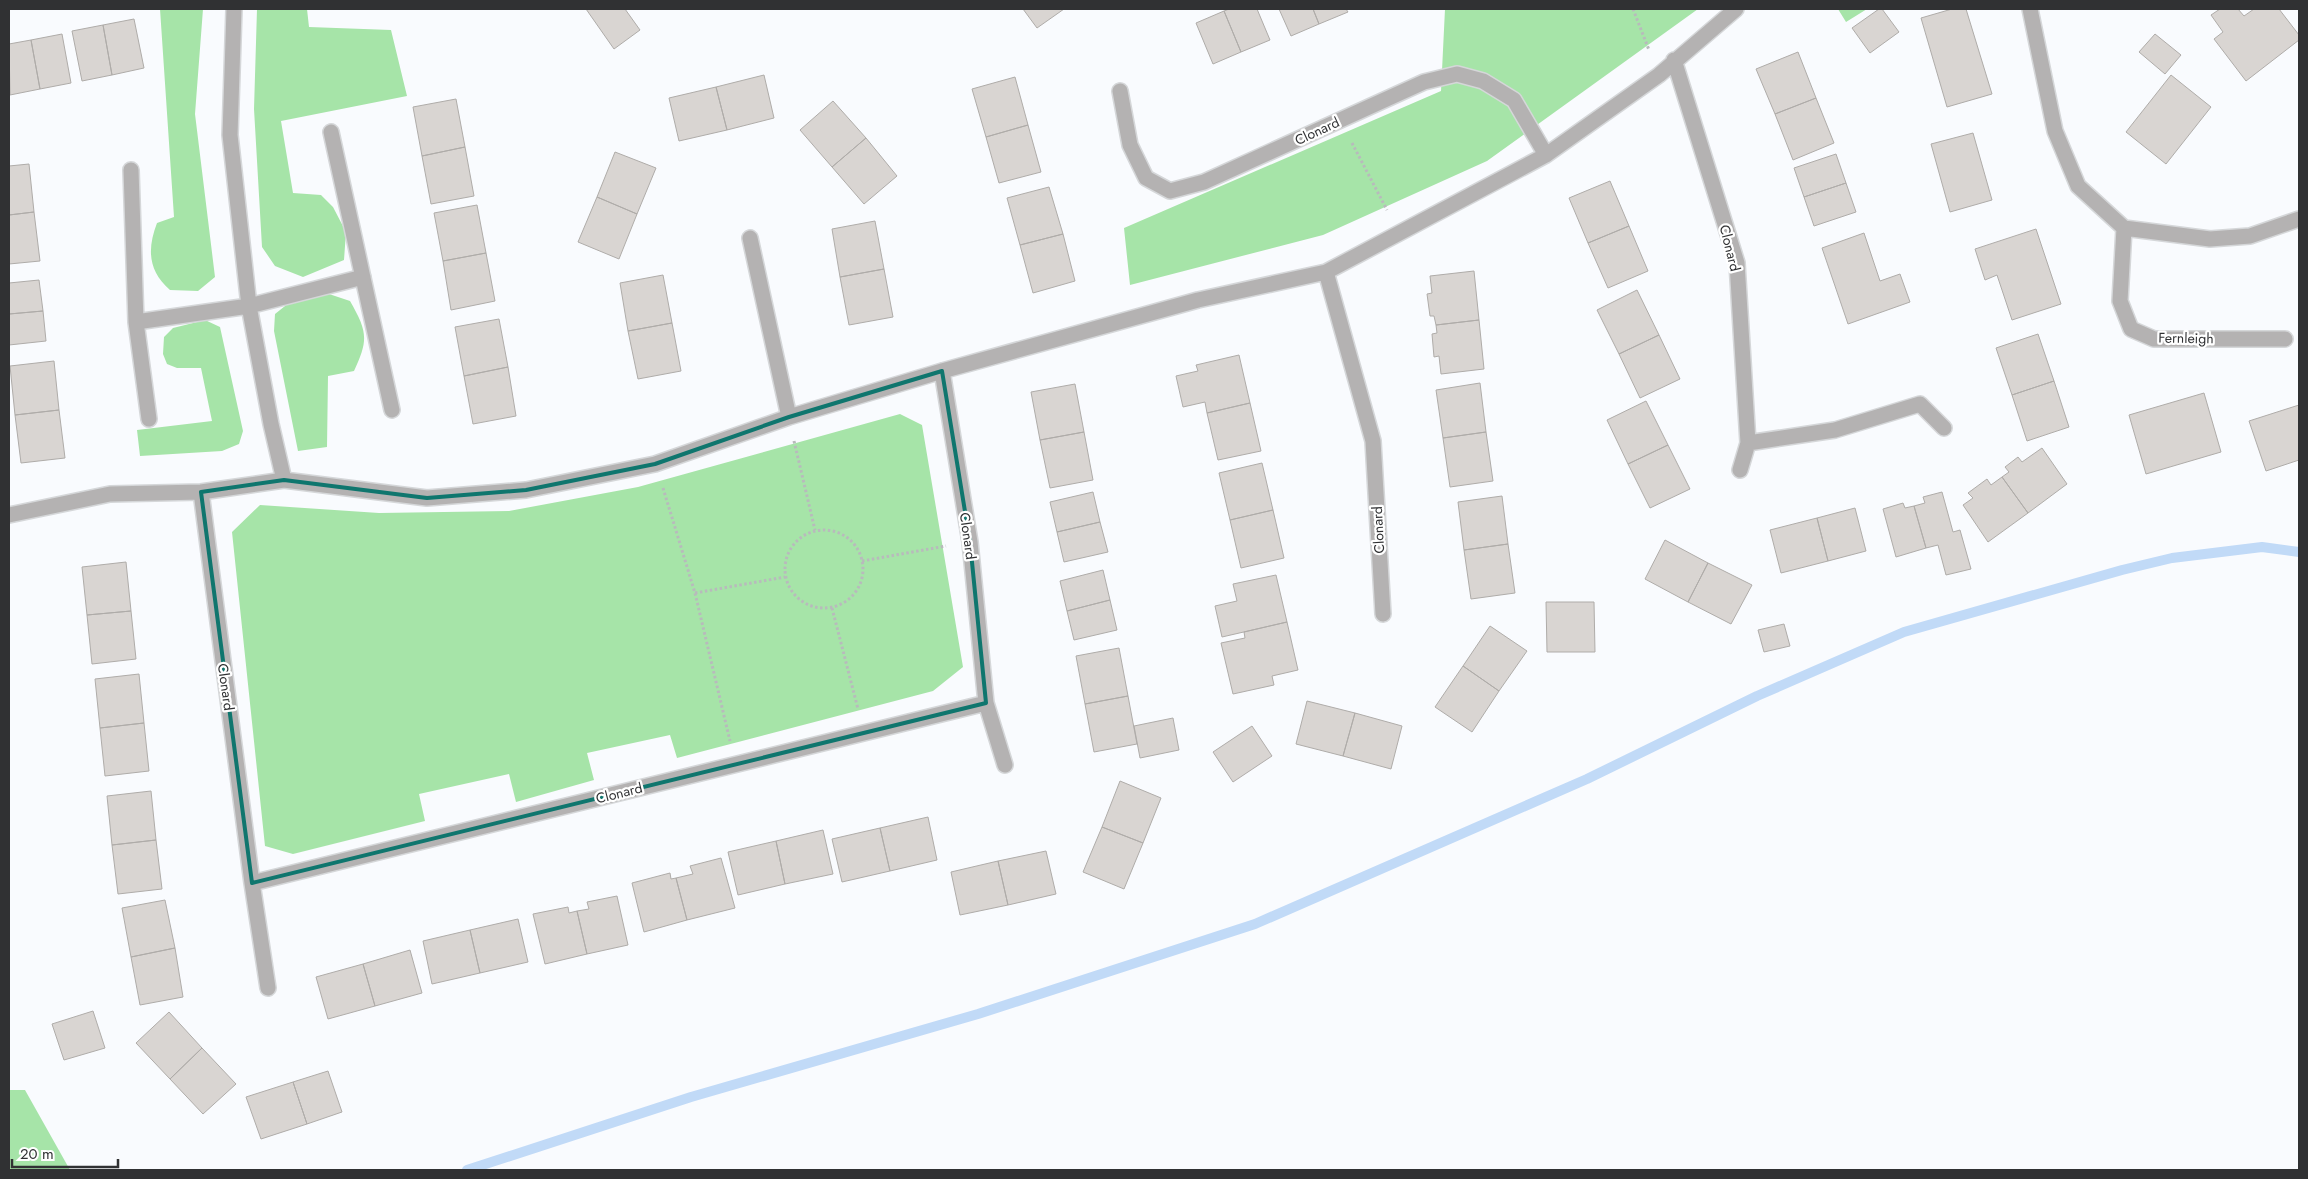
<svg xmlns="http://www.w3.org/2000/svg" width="2308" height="1179" viewBox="0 0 2308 1179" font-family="Jost,sans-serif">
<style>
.green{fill:#a6e4a8}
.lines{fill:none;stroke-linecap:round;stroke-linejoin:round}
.stream{stroke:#c1daf7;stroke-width:10}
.building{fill:#d9d5d2;stroke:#afaca9}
.minor-casing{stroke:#d5d7d9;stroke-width:18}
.path{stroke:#b8babc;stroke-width:3;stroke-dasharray:2.5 2.5;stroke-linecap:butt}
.minor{stroke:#b4b2b2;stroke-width:15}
.marked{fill:none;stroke:#0f766e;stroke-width:4;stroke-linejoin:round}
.labels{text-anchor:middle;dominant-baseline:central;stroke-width:4.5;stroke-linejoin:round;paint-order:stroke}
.street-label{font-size:14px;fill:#303133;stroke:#fff}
</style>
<rect width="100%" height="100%" fill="#f9fbfe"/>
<path class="green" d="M160,9H203L195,114L215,277L198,291L170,290C148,271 147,249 157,223L174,217Z
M257,9H307L309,27L391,30L407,96L281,121L293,193L321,195L333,207L346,232L344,260L303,277L275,266L262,247L254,109Z
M1445,9H1698L1487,161L1323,235L1130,285L1124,228L1441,91Z
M1838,9H1867L1846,22Z
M326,293L350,301C367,331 369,339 354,371L328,376L327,447L298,451L274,331L275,314L290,302Z
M205,320L220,327L243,431L239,444L222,451L140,456L137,430L212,421L201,368H177L167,364L163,354L164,337L173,328Z
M900,414L922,425L963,667L933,691L677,758L670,735L587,753L594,780L516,802L509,774L419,794L425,821L293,854L265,846L232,532L260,505L379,513L509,511L638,487Z
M9,1090H25L70,1170H9Z"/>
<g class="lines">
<path class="stream" d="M467,1170L691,1097L978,1014L1255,924L1587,779L1757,696L1904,632L2122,570L2172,558L2262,547L2299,552"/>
</g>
<path class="building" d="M586,9H625L640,30L614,49Z
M1023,9H1064L1037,28Z
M1229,9H1257L1270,40L1241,52L1224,11Z
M1279,9H1313L1319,24L1291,36Z
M1313,9H1346L1348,12L1319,24Z
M1879,9H1882L1899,32L1870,53L1852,28Z
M1952,9H1966L1992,94L1947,107L1921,18Z
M2220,9H2238L2244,16L2254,9H2279L2299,35V40L2246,81L2214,39L2223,32L2211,15Z
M1224,11L1241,52L1213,64L1196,23Z
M134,19L144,68L112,75L103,25Z
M103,25L112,75L82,81L72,31Z
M62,34L71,83L40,89L31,40Z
M2155,34L2181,55L2165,74L2139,52Z
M31,40L40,89L10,95L9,44Z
M1798,52L1816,98L1775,114L1756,69Z
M764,75L774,118L727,130L716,87Z
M2171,75L2211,107L2166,164L2126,132Z
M1015,77L1028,125L986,137L972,89Z
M716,87L727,130L679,141L669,98Z
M1816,98L1834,143L1793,160L1775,114Z
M456,99L465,147L422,156L413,107Z
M833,101L866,138L832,167L800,130Z
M1028,125L1041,172L999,183L986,137Z
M1973,133L1992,200L1950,212L1931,144Z
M866,138L897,176L864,204L832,167Z
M465,147L474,196L431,204L422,156Z
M615,152L656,168L637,214L597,197Z
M1836,154L1846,183L1804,197L1794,168Z
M29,164L34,212L9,215V166Z
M1610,181L1629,226L1588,243L1569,198Z
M1846,183L1856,212L1814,226L1804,197Z
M1049,187L1063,234L1020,245L1007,198Z
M597,197L637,214L619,259L578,242Z
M477,205L486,253L443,261L434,213Z
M34,212L40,261L9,264V215Z
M875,221L884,269L840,277L832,229Z
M1629,226L1648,271L1608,288L1588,243Z
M2036,229L2061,304L2012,320L1997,275L1985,280L1975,249Z
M1864,233L1880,281L1900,274L1910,302L1848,324L1822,248Z
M1063,234L1075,281L1033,293L1020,245Z
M486,253L495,301L451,310L443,261Z
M884,269L893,317L849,325L840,277Z
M1474,271L1479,320L1436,325L1434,316H1430L1427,294L1432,293L1430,276Z
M663,275L672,323L628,331L620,283Z
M39,280L43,311L9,314V283Z
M1637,290L1659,335L1619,354L1597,310Z
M43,311L46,341L9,345V314Z
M499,319L508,367L464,376L455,327Z
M1479,320L1484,369L1441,374L1439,356L1434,357L1432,334L1437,333L1436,325Z
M672,323L681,371L638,379L628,331Z
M2038,334L2054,381L2012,395L1996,348Z
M1659,335L1680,379L1640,398L1619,354Z
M1239,355L1250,403L1207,413L1205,402L1183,407L1176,376L1198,371L1196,365Z
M54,361L59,410L15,415L10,366Z
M508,367L516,416L473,424L464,376Z
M2054,381L2069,427L2027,441L2012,395Z
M1480,383L1486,432L1443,438L1436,390Z
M1075,384L1084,432L1040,440L1031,392Z
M2204,393L2221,452L2146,474L2129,415Z
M1646,401L1668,445L1628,464L1607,420Z
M1250,403L1261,451L1218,460L1207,413Z
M2299,405V460L2266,471L2249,421Z
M59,410L65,458L21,463L15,415Z
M1084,432L1093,480L1050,488L1040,440Z
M1486,432L1493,481L1450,487L1443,438Z
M1668,445L1690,489L1650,508L1628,464Z
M2042,448L2067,484L2028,513L2002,477L2009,472L2005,467L2018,457L2022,462Z
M1262,463L1273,510L1230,520L1219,473Z
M2002,477L2028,513L1988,542L1963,505L1973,498L1968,493L1987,479L1991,485Z
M1093,492L1100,522L1057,532L1050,502Z
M1942,492L1953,532L1960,530L1971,569L1946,575L1938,545L1926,548L1914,506L1925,503L1923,497Z
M1502,496L1508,544L1464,550L1458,502Z
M1903,503L1905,508L1914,506L1926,548L1896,557L1883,509Z
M1855,508L1866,551L1828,561L1817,518Z
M1273,510L1284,558L1241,568L1230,520Z
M1817,518L1828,561L1781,573L1770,530Z
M1100,522L1108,552L1064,562L1057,532Z
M1665,540L1708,563L1688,602L1645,579Z
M1508,544L1515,593L1471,599L1464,550Z
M126,562L131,611L87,615L82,567Z
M1708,563L1752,585L1731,624L1688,602Z
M1103,570L1110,600L1067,611L1060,581Z
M1276,575L1287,622L1222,637L1215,606L1237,601L1233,584Z
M1110,600L1117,630L1074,640L1067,611Z
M1546,602H1594L1595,652H1547Z
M131,611L136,659L92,664L87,615Z
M1287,622L1298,670L1272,676L1274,685L1233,694L1221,643L1245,638L1244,632Z
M1784,624L1790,646L1764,652L1758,630Z
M1490,626L1527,651L1499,691L1463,666Z
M1119,648L1128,696L1085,704L1076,656Z
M1463,666L1499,691L1472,732L1435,707Z
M139,674L144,723L100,728L95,679Z
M1128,696L1137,744L1094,752L1085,704Z
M1307,701L1355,713L1343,756L1296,744Z
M1355,713L1402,726L1391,769L1343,756Z
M1173,718L1179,750L1140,758L1134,726Z
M144,723L149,771L105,776L100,728Z
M1252,726L1272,756L1233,782L1213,752Z
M1120,781L1161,798L1143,843L1102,827Z
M151,791L156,840L112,845L107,796Z
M928,817L937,860L890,871L880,828Z
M1102,827L1143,843L1124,889L1083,872Z
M880,828L890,871L842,882L832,839Z
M823,830L833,874L785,884L776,841Z
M156,840L162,889L118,894L112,845Z
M776,841L785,884L738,895L728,852Z
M1046,851L1056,894L1008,905L998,861Z
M721,858L735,908L687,920L676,878L693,874L690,866Z
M998,861L1008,905L960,915L951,872Z
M670,873L671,879L676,878L687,920L644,932L632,883Z
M617,896L628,945L587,954L577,911L589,909L587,902Z
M165,900L175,948L131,957L122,908Z
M568,907L569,913L577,911L587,954L545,964L533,914Z
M518,919L528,962L480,973L470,930Z
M470,930L480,973L432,984L423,941Z
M175,948L183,997L140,1005L131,957Z
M410,950L422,993L375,1006L363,964Z
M363,964L375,1006L328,1019L316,977Z
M93,1011L105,1048L64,1060L52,1024Z
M169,1012L202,1048L170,1079L136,1043Z
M202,1048L236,1084L203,1114L170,1079Z
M328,1071L342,1112L307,1124L293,1082Z
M293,1082L307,1124L261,1139L246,1097Z"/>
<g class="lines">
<g class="minor-casing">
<path id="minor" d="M234,9L230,135L249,306L271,424L284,480L427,498L526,490L655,464L789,417L942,371L1198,300L1326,272L1546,155L1659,75L1736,9
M2030,9L2055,131L2078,186L2124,228L2210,239L2250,236L2299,219
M1674,60L1737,263L1748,443L1740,470
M1120,91L1130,145L1146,178L1170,191L1204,182L1424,82L1457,74L1483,81L1514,100L1546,155
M331,132L392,410
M131,170L136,322L249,306L363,277
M2124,228L2120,301L2131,329L2154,339H2285
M750,238L789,417
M1326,272L1373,441L1383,614
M136,322L149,419
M1748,443L1835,430L1920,404L1944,428
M201,492L252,883L986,703L970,542L942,371
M9,515L110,494L201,492L284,480
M986,703L1005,765
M252,883L268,988"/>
</g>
<path class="path" d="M1633,9L1649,50
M1352,143L1387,210
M794,441L815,530
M663,488L695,593L730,741
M785 569a39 39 0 1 1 78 0a39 39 0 1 1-78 0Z
M862,561L946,546
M695,593L785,577
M832,608L858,709"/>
<use href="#minor" class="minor"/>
</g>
<path class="marked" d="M942,371L970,542L986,703L252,883L201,492L284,480L427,498L526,490L655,464L789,417Z"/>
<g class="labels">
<g class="street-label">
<text transform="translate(1317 131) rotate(-25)">Clonard</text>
<text transform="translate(1730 248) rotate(76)">Clonard</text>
<text transform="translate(2186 338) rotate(1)">Fernleigh</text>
<text transform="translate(1378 530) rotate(-93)">Clonard</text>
<text transform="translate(968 536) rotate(82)">Clonard</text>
<text transform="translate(226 687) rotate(82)">Clonard</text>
<text transform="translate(619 793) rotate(-14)">Clonard</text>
</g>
</g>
<rect width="2308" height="1179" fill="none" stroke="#303133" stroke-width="20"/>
<path d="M12 1159v8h106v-8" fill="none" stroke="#303133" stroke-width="2.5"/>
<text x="20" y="1159" font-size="15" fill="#303133" stroke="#ffffff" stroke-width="4" paint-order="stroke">20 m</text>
</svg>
